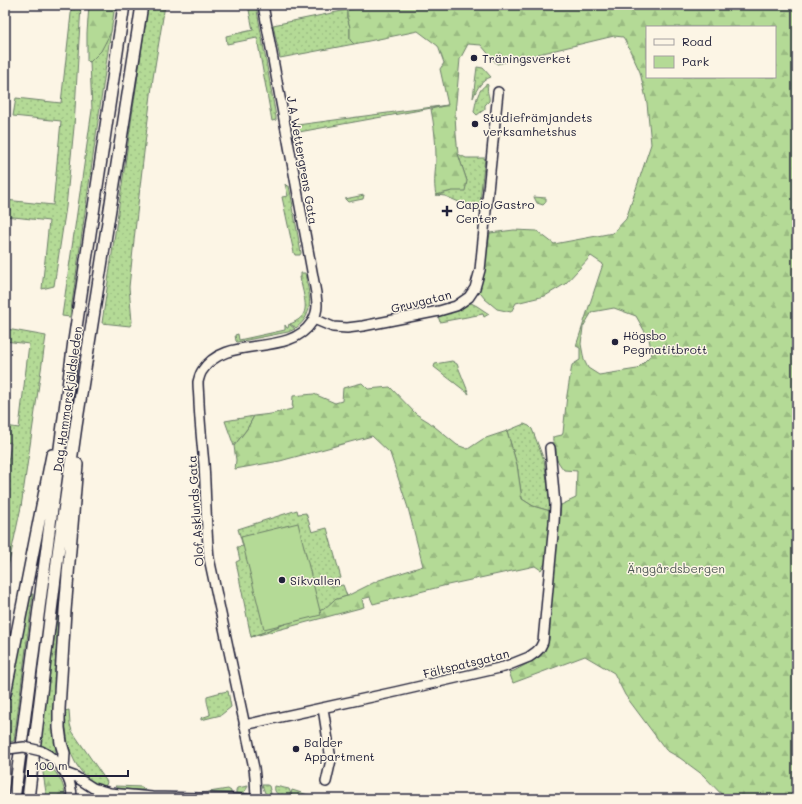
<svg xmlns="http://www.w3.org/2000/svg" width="802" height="804" viewBox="0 0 802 804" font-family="Mali,sans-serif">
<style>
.grass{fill:url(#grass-dots);stroke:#6b7e68}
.forest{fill:url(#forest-firs);stroke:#6b7e68;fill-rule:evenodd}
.park{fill:#b4da96;stroke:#6b7e68}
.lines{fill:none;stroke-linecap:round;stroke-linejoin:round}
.minor-casing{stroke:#22223b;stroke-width:12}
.major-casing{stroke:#22223b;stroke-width:14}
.minor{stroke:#fcf5e5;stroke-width:9}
.major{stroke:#fcf5e5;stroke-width:11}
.minor-bridge-casing{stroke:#22223b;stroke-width:12;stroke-linecap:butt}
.minor-bridge{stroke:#fcf5e5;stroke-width:9}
.poi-dot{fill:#22223b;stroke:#fcf5e5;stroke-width:1.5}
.labels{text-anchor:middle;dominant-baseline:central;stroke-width:3;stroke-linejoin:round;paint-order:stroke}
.poi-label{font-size:12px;fill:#22223b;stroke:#fcf5e5;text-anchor:start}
.street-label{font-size:12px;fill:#22223b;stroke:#fcf5e5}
.park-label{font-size:12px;fill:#4e5956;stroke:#fcf5e5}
</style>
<defs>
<pattern id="grass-dots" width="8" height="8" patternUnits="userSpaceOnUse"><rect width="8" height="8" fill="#b4da96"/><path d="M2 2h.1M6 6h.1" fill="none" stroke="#9abb82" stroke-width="1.8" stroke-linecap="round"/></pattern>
<pattern id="forest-firs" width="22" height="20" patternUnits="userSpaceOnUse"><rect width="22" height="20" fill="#b4da96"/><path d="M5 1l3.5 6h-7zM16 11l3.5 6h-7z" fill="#9abb82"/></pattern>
</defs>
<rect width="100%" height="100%" fill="#fcf5e5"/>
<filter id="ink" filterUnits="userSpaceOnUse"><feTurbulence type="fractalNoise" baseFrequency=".025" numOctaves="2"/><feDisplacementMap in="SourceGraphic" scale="8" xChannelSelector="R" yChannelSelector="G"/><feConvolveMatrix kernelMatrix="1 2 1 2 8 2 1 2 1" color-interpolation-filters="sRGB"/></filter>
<g filter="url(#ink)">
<path class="grass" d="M72,5H81L74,127L66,207L54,286L42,289L49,221L5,216V200L53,205L61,121L13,116L16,98L61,103Z
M148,5H165L153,78L144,152L135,231L129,287L132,322L130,326L102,323Z
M248,5H256L276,117V120L272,121L257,38L227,44L226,36L253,30Z
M114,9L70,317L62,316L92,110L90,62L101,51Z
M347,10V17L350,27V39L354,44L280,58L273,25Z
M477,67L483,68L491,77C482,80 477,88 473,98Z
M487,84L488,85C486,94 490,95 489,101L485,105V109L477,115L474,112C476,102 477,90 487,84Z
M448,105L299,132L297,125Z
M458,154L466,158H485L481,191L480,211L445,196L436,195L452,191L467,181Z
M285,184L287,186H289L293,206L292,207L293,213L294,214L301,253L300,255H295L294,253L282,197L288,196Z
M364,195L363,199L348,202L345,199Z
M534,197L546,198V202L543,205L537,203Z
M301,273H305C309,294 316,313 296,328L290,324C305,318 307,311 304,296C303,290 301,284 300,277H301Z
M471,303L477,306L489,314L484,317L483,314L440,322L438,316C444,314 450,314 455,311C461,309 464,304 471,303Z
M289,324L295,329L288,332L237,342L236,341L235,335L238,334L239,340L285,330V325L287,328H288Z
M7,329L46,336L21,507L5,581V484L11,443L5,442V426L19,428L29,344L5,341Z
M452,361L457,364L469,394L434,367L435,364Z
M254,416L247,429L234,446L225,421Z
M524,424L529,426L532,429L544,460L549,494L550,511L533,506L522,499L517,465L507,431Z
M297,510L298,514L306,513L312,532L327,528L341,578L331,581L332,587L343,585L347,596L334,600L325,609L251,637L236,562L240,560L237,547L243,546L238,529Z
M33,594L14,741L5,743V712L28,595Z
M60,594H62L59,651H56L55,657H58L54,716L56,755L40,745Z
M228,691L231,707L221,715L201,720V718L210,715C210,709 206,703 207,696L218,693Z
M69,710L70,724L72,731L107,782L106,785L103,787C82,781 69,756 67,736C65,728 66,719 65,711Z
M262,785H267L269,786L271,794L275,799H272L265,793Z
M115,786L142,787L145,790L118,789Z
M248,786C246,791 242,795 236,795V790L237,788Z
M275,786L289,789L291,794L292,790L321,799H294L291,794L293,799H282C280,794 273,794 275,786Z
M228,789L231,791V795H223L222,793L221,794V795L196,794Z"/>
<path class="forest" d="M89,5H115L111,32L101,51L90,62L87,61V33Z
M365,5H797V799H726L703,775L680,758L666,750L625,695L614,673L585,656L513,683L509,672L514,671L541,656L549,640L554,568L561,505L576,498L577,471L564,470C560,465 557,461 556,456C556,453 556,451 556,449C555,444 552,442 553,437L562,435L563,433L567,395L572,365L580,360V348L576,346L603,264L591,256L565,284L545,296L516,303L511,312L497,309L485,299L477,289L485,264L490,233L514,230L537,231L554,244L613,233L626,219L651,144L647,103L640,72L625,40L623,37L614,36L497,64L481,45L468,44L460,59L455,113L456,134L458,154L467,181L465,191H452L436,195C433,182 436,170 436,157C436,141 434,125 431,109L448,105L440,69L444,63L438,46L418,31L354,44L350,40V27L347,17V10L364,7ZM647,27H775V77H647ZM614,308L636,316L649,339L652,354L637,369L599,375L588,368L584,360L581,344L583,327L592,312Z
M362,383L368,389L390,387L416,414L429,422L457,445L468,449L483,439L507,431L517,465L522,499L533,506L550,511L547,558L544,565L541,570L535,566L443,586L373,604L370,597L362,599L364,607L251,637L324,609L334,600L347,596L379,580L423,566L408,508L390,453L372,436L280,461L235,469L236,460L234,446L247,429L254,416L271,414L292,409L293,396L314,394L335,403L342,401L343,388Z
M44,764H48C59,775 65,784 65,799H47L43,773Z"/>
<path class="park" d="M298,523L321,615L264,629L241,537Z"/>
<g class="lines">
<g class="minor-casing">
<path id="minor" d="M314,319L333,327L347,328L363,326L439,311L456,306L469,297L475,288L480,270L498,92
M323,708L331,760L326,782
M244,725L395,692L504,667L529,657L536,652L540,648L543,642L554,523L555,505L550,448
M41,751C60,760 72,777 72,799
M65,773L76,777L93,788L110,793L152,797L247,799
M256,797L255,777L254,768L209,558C206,527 206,495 204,464C202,444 200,424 199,403C199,396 198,389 198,382C199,378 200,374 202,371C226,333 288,359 312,322C315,317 317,311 317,305C317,301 316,297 316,293L263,5"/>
</g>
<g class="major-casing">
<path id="major" d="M5,694L52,455
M63,769L64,753L61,743L59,728V709L65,611L77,464
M14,799L74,341L124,5
M28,799L58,554L76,426L142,5"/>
</g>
<use href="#minor" class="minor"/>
<use href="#major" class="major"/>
<g class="minor-bridge-casing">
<path id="minor-bridge" d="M8,749L24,747L41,751"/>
</g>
<use href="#minor-bridge" class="minor-bridge"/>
</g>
</g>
<g class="poi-dot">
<circle cx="474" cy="58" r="4"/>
<circle cx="475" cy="124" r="4"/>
<path d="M445 205h4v4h4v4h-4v4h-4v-4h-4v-4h4z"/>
<circle cx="615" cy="342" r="4"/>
<circle cx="282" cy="580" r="4"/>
<circle cx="296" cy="749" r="4"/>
</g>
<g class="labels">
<g class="poi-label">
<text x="482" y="58">Träningsverket</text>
<text x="483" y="117">Studiefrämjandets<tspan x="483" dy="14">verksamhetshus</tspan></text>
<text x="456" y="204">Capio Gastro<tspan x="456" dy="14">Center</tspan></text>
<text x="623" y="335">Högsbo<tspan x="623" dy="14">Pegmatitbrott</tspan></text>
<text x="290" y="580">Sikvallen</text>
<text x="304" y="742">Balder<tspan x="304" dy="14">Appartment</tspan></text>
</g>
<g class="street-label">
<text transform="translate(303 160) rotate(80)">J A Wettergrens Gata</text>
<text transform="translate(421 301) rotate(-14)">Gruvgatan</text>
<text transform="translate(67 399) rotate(-82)">Dag Hammarskjöldsleden</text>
<text transform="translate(195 511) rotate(-94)">Olof Asklunds Gata</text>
<text transform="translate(466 663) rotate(-14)">Fältspatsgatan</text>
</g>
<g class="park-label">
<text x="676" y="568">Änggårdsbergen</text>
</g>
</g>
<rect width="802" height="804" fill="none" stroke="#fcf5e5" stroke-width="20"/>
<rect x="10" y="10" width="782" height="784" fill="none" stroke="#22223b" stroke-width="1.5" filter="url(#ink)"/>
<rect x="646" y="26" width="130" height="52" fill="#fcf5e5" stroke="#a5a1a1"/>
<rect x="654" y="39" width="20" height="6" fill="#fcf5e5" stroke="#a5a1a1"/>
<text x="682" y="46" font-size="12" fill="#22223b">Road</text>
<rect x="654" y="56" width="20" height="12" fill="#b4da96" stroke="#a5a1a1"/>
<text x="682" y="66" font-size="12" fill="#22223b">Park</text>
<path d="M28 770v6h100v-6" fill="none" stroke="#22223b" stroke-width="2"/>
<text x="34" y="770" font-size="12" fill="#22223b" stroke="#fcf5e5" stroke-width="3" paint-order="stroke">100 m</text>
</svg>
